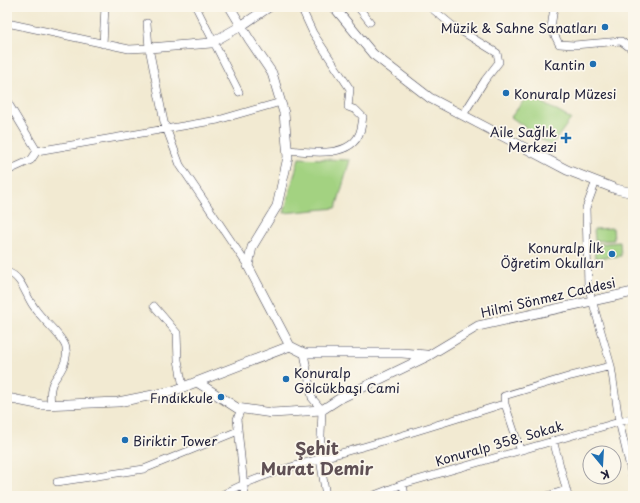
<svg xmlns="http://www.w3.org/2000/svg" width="640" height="503" viewBox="0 0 640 503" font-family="'Playpen Sans',sans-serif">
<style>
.green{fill:#a3d281;stroke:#627a5e}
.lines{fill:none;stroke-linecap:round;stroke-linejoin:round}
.minor-casing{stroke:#414052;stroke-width:8}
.tertiary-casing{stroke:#414052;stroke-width:10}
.minor{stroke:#fff;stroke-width:7}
.tertiary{stroke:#fff;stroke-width:9}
.poi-dot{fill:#1f6fb2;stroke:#fbf7ec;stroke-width:1.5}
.labels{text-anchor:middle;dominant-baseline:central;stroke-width:3.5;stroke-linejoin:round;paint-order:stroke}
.poi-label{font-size:13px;fill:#22223b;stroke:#fbf7ec;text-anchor:end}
.street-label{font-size:13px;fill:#22223b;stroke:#fbf7ec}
.district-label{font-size:17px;font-weight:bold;fill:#5f5054;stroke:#fbf7ec}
</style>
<rect width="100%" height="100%" fill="#fbf7ec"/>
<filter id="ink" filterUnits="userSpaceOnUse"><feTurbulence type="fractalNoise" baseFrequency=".025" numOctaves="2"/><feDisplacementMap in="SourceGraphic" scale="8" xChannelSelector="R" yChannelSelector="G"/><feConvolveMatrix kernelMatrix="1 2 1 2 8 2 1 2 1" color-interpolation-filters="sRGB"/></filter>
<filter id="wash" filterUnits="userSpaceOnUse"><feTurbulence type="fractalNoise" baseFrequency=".012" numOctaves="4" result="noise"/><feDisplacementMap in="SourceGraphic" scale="16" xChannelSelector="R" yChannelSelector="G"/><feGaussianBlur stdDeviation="0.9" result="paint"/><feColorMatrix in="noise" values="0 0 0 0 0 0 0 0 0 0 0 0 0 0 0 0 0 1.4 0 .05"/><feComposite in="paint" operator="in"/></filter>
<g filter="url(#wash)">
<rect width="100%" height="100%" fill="#f2ead2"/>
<path class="green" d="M528,95L571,119L551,146L511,117Z
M299,158L350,160L336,208L284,213Z
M613,228L614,240L595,241L594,229Z
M620,242L621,256L595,258L594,244Z"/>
</g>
<g filter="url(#ink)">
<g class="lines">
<g class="minor-casing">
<path id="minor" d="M196,7L239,92
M358,7L370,22
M430,7L453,26L497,53L499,62L485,80L463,115
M554,7L551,28L559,44L574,45L621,41L633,50
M7,23L129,49L149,48
M147,23L149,48L164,122L180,165L248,266
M103,44L105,7
M7,101L37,151L31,160L7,171
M288,150C309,152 351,159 360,132C362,127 362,121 363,117L356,110L348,107L350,89L313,33L301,7
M37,151L218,120L281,102
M596,181L586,208L588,286L611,366L619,421L633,480
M7,272C22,276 25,295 34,307C42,320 58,331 65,345C66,347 67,354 66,357C62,379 47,376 51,404
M154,306L177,333L178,360L183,387
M304,353L312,398L322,410L320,459L326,496
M505,404L504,396L571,376L611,366
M241,409L237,419L245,496
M553,440L568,496
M57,482L144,469L238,431
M403,484L405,496
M220,496C265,471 317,460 366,446C411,433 456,419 500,405L505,404L520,449
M372,496L403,484L633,418
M547,496L566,490
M627,496L633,494"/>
</g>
<g class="tertiary-casing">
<path id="tertiary" d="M230,7L249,39L272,73L284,113L288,157L277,206L252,247L248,266L290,346
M334,7L373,54L430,98L567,170L616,189L633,193
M149,48L211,43L241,26L269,7
M290,346L304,353H402L426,355
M197,382L237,408L272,413L322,410L339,399L428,356L478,326L633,292
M7,398L42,405L118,402L173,391L290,346"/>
</g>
<use href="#minor" class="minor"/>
<use href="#tertiary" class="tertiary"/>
</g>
</g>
<g class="poi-dot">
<circle cx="605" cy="27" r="4"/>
<circle cx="593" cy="64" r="4"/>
<circle cx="506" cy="93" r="4"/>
<path d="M564 132h4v4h4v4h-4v4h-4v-4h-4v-4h4z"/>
<circle cx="612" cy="254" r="4"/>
<circle cx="286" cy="379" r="4"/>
<circle cx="221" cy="397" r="4"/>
<circle cx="125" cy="440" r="4"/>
</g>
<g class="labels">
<g class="poi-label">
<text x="597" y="27">Müzik &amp; Sahne Sanatları</text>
<text x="585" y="64">Kantin</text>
<text x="514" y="93" text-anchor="start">Konuralp Müzesi</text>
<text x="557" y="131">Aile Sağlık<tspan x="557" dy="15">Merkezi</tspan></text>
<text x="604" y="247">Konuralp İlk<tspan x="604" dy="15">Öğretim Okulları</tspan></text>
<text x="294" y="372" text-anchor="start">Konuralp<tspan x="294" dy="15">Gölcükbaşı Cami</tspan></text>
<text x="213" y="397">Fındıkkule</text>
<text x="133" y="440" text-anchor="start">Biriktir Tower</text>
</g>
<g class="street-label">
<text transform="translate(548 297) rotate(-13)">Hilmi Sönmez Caddesi</text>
<text transform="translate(499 443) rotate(-16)">Konuralp 358. Sokak</text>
</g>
<g class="district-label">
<text x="317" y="448">Şehit<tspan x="317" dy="20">Murat Demir</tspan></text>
</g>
</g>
<rect width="640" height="503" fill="none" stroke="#fbf7ec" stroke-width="24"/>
<g transform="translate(602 465) rotate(162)"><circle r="19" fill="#fbf7ec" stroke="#a4a2a5"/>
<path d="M0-3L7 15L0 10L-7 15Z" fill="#1f6fb2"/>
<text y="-6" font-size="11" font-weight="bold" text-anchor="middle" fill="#22223b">K</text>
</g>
</svg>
